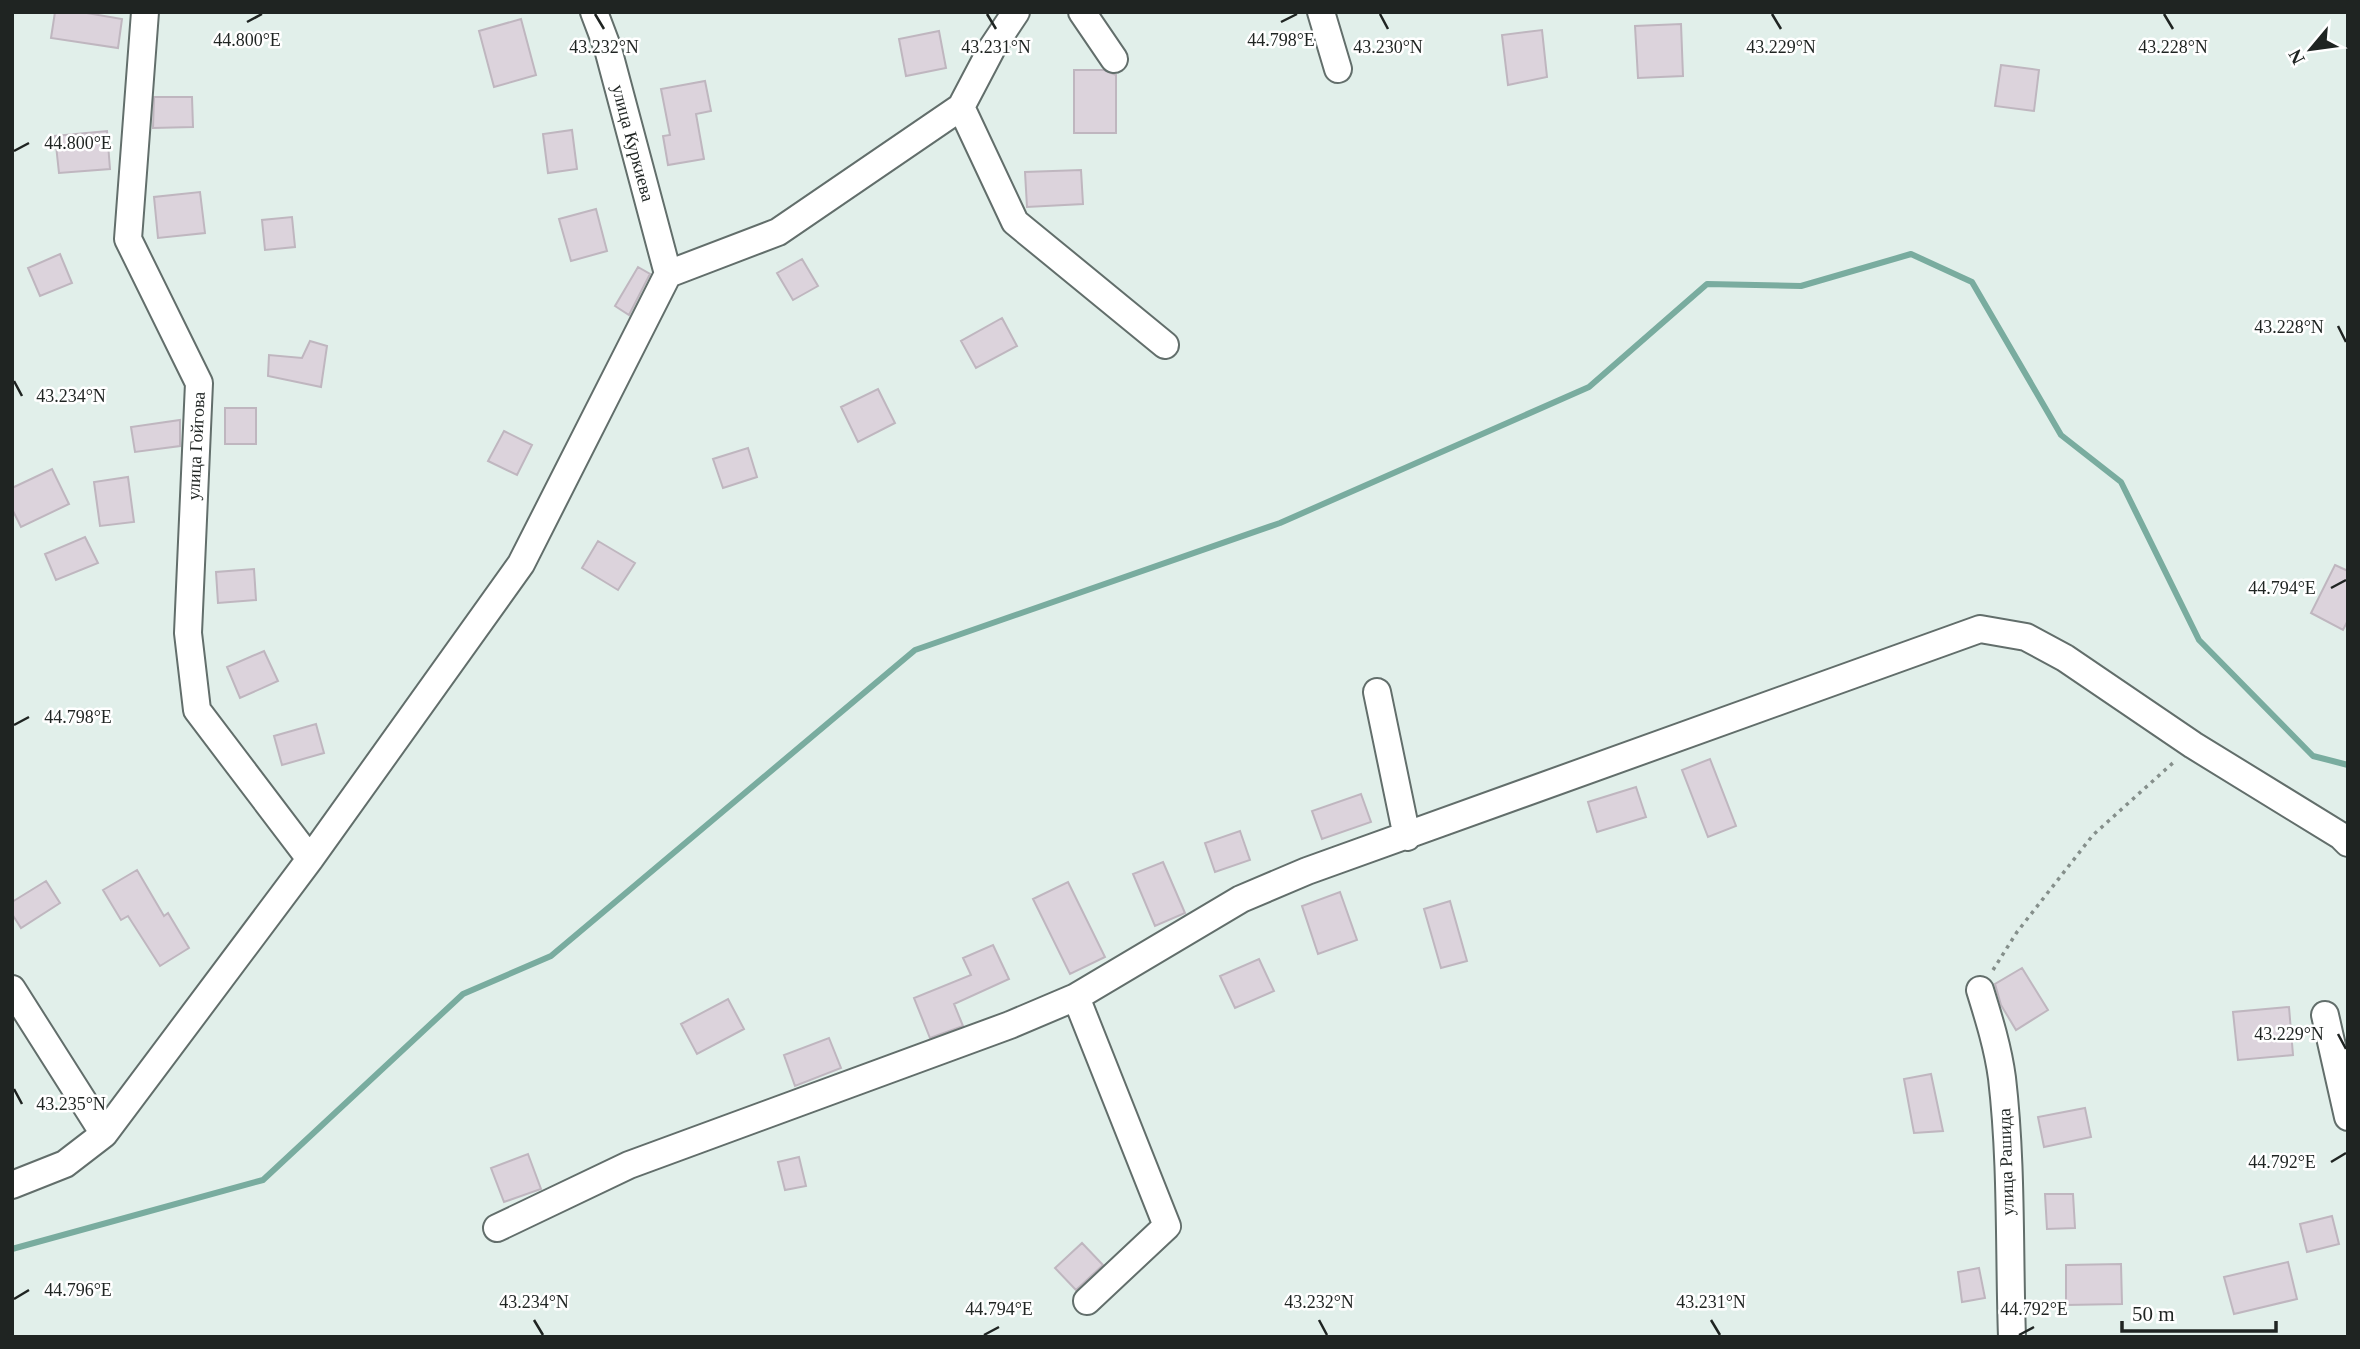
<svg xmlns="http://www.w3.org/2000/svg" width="2360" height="1349" viewBox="0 0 2360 1349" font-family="'Times New Roman',serif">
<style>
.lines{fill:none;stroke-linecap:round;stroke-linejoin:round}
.stream{stroke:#79ac9f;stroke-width:6}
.building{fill:#dcd3dc;stroke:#bfb6bf;stroke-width:2}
.minor-casing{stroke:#626e6b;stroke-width:30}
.path{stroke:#858f8b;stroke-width:3.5;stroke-dasharray:3.5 5;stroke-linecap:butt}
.minor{stroke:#fff;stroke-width:26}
.ticks{fill:none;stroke:#1f2422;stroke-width:2.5}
.labels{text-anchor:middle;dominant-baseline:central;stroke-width:5;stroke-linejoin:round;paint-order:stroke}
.street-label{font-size:18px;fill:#1f2422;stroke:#fff}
.ticks-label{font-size:18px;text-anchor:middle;fill:#1f2422;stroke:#fff;stroke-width:5;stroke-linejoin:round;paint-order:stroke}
</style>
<rect width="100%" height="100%" fill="#e1efea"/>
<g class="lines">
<path class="stream" d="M12,1249L263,1180L463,994L551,956L915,650L1280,523L1589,387L1707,284L1801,286L1911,254L1972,282L2061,435L2121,482L2199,640L2313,756L2348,765"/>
</g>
<path class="building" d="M55,12H81L122,19L118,48L51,38Z
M521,19L536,75L494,87L479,31Z
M1681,24L1683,76L1638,78L1635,26Z
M1542,30L1547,77L1508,85L1502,35Z
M939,31L946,68L906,76L899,39Z
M2001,65L2039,70L2034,111L1995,106Z
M1074,70H1104L1116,75V133H1074Z
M705,81L711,111L696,114L704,159L668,165L663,136L670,135L661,89Z
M154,97H192L193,127L153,128Z
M572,130L577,169L548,173L543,134Z
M107,131L110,169L59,173L55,136Z
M1081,170L1083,204L1027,207L1025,172Z
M200,192L205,233L158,238L154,197Z
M596,209L607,251L571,261L559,219Z
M292,217L295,247L265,250L262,220Z
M60,254L72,283L40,296L28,268Z
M802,259L818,286L793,300L777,273Z
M638,267L650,274L629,315L615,306Z
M1002,318L1017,346L976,368L961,341Z
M310,341L327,346L321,387L268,376L269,355L302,358Z
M878,389L895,423L858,442L841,407Z
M225,408H256V444H225Z
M180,420V446L135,452L131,427Z
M504,431L532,445L517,475L488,461Z
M748,448L757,477L723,488L713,459Z
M52,469L69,504L21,527L12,509V488Z
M128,477L134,522L100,526L94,482Z
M85,537L98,563L56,580L45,554Z
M598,541L635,563L618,590L582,568Z
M2335,565L2348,571V620L2343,630L2311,613Z
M254,569L256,600L218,603L216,572Z
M264,651L278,681L240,698L227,667Z
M316,724L324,753L282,765L274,736Z
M1710,759L1736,826L1708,837L1682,770Z
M1636,787L1646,817L1597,832L1588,802Z
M1361,794L1371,822L1322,839L1312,811Z
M1240,831L1250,860L1215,872L1205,843Z
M1163,862L1185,913L1155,926L1133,874Z
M137,870L164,916L168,913L189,948L160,966L128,916L121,920L103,890Z
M46,881L60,903L21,928L12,914V902Z
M1068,882L1105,957L1070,974L1033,899Z
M1340,892L1357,940L1318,954L1302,906Z
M1450,901L1467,961L1441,968L1424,909Z
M993,945L1009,979L954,1004L963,1026L930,1038L914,998L971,975L963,958Z
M1259,959L1274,991L1235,1008L1220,976Z
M2022,968L2048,1010L2016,1030L2001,1005L1995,984Z
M728,999L744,1029L697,1054L681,1024Z
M2289,1007L2293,1055L2238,1060L2233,1012Z
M829,1038L841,1068L795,1086L784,1055Z
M1931,1074L1943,1131L1914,1133L1904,1079Z
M2085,1108L2091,1137L2044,1147L2038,1117Z
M528,1154L541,1189L504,1202L491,1168Z
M799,1157L806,1186L785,1190L778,1162Z
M2045,1194H2073L2075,1228L2047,1229Z
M2332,1216L2339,1244L2307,1252L2300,1224Z
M1082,1243L1103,1265L1076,1290L1055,1268Z
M2288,1262L2297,1299L2234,1314L2224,1277Z
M2121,1264L2122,1304L2066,1305V1265Z
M1979,1268L1985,1298L1962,1302L1958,1272Z"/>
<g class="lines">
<g class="minor-casing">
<path id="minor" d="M145,12L128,239L199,383L188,633L197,710L310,859
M594,12L608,49L668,274
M1082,12L1114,59
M1321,12L1338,69
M961,107L1015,222L1165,345
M1377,692L1407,837
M12,989L104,1134
M1980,990C1989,1019 1998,1048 2002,1078C2012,1163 2009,1252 2012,1337
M1076,997L1167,1226L1087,1301
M2325,1015L2348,1117
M12,1185L65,1164L104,1134L310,859L521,564L668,274L778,232L961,107L992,48L1016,12
M497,1228L629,1165L1010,1025L1076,997L1241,899L1307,871L1980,629L2026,637L2065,658L2193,745L2341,836L2348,843"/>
</g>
<path class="path" d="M1993,970L2017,932L2093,835L2175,761"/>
<use href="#minor" class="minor"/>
</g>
<path class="ticks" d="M595,14L604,29M987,14L996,29M1380,14L1388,29M1772,14L1781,29M2164,14L2173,29M247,22L262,14M1281,22L1297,14M14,151L29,143M2338,326L2346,342M14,381L22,396M2331,588L2346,580M14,725L29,717M2338,1034L2346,1049M14,1089L22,1104M2331,1162L2346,1153M14,1299L29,1290M534,1320L543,1335M1319,1320L1327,1335M1711,1320L1720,1335M984,1335L999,1327M2019,1335L2034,1327"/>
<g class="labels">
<g class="street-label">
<text transform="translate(633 143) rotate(75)">улица Куркиева</text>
<text transform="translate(196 446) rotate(-87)">улица Гойгова</text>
<text transform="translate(2006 1162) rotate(-92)">улица Рашида</text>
</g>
</g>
<g class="ticks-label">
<text x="247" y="46">44.800°E</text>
<text x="1281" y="46">44.798°E</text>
<text x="604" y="53">43.232°N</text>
<text x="996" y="53">43.231°N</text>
<text x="1388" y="53">43.230°N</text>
<text x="1781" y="53">43.229°N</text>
<text x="2173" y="53">43.228°N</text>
<text x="78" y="149">44.800°E</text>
<text x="2289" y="333">43.228°N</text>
<text x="71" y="402">43.234°N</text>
<text x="2282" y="594">44.794°E</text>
<text x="78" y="723">44.798°E</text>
<text x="2289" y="1040">43.229°N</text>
<text x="71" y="1110">43.235°N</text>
<text x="2282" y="1168">44.792°E</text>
<text x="78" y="1296">44.796°E</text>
<text x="534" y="1308">43.234°N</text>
<text x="1319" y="1308">43.232°N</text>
<text x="1711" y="1308">43.231°N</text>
<text x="999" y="1315">44.794°E</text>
<text x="2034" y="1315">44.792°E</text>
</g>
<rect width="2360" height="1349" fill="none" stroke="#1f2422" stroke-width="28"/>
<g transform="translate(2311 49) rotate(241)" stroke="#ffffff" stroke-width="5" paint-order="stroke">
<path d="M0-5L12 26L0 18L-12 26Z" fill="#1f2422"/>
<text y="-10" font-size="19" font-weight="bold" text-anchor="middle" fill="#1f2422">N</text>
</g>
<path d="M2122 1321v10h154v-10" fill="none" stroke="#1f2422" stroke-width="3.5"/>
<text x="2132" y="1321" font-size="21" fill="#1f2422" stroke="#ffffff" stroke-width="5" paint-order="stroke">50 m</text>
</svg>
